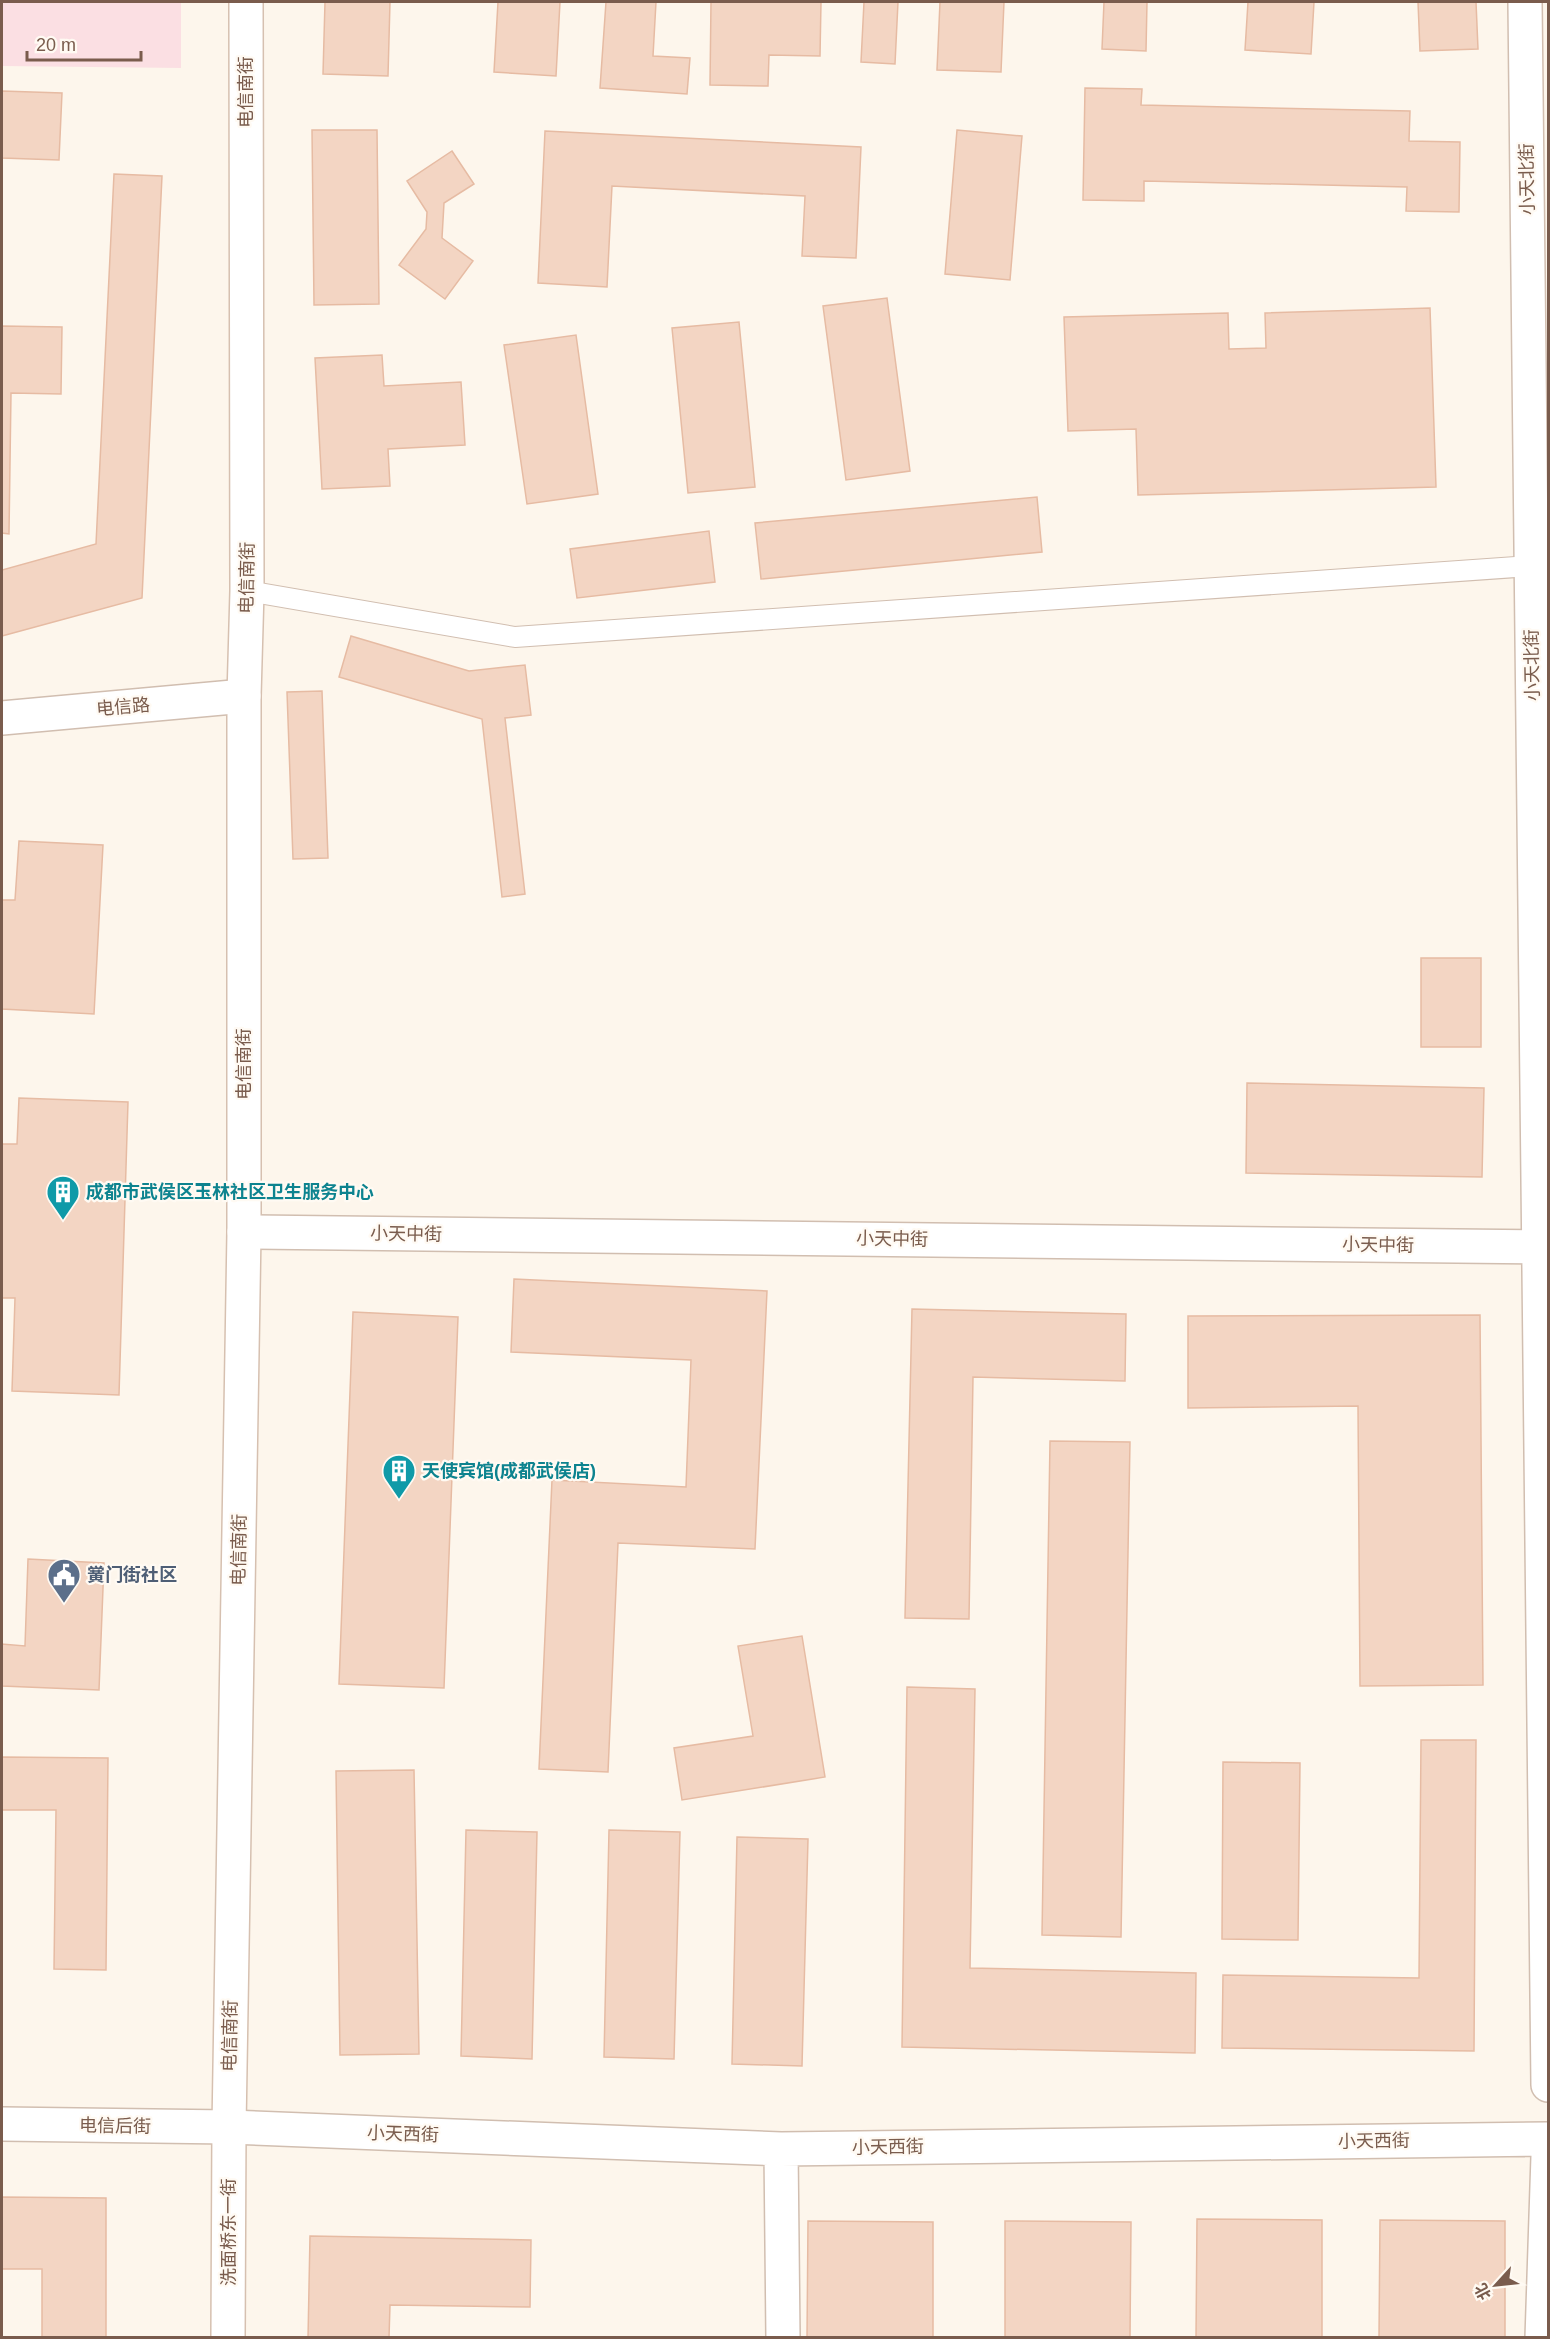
<svg xmlns="http://www.w3.org/2000/svg" width="1550" height="2339" viewBox="0 0 1550 2339" font-family="Helvetica,'Noto Sans SC',sans-serif">
<style>
.medical{fill:#fbdfe3}
.building{fill:#f3d5c3;stroke:#e6bba3;stroke-width:1.5}
.lines{fill:none;stroke-linecap:round;stroke-linejoin:round}
.lane-casing{stroke:#d1beb0;stroke-width:22}
.street-casing{stroke:#d1beb0;stroke-width:36}
.secondary-casing{stroke:#d6c0b0;stroke-width:36}
.lane{stroke:#fff;stroke-width:20}
.street{stroke:#fff;stroke-width:33}
.secondary{stroke:#fff;stroke-width:33}
.labels{text-anchor:middle;dominant-baseline:central;stroke-width:4.5;stroke-linejoin:round;paint-order:stroke}
.street-label{font-size:18px;fill:#7a5c4d;stroke:#fffaf3}
.culture-label{font-size:18px;font-weight:bold;fill:#0d838f;stroke:#fffaf3;text-anchor:start}
.service-label{font-size:18px;font-weight:bold;fill:#4e5e75;stroke:#fffaf3;text-anchor:start}
</style>
<rect width="100%" height="100%" fill="#fdf6ec"/>
<path class="medical" d="M2,2H181V68L2,66Z"/>
<path class="building" d="M325,2H390L388,76L323,74Z
M498,2H560L556,76L494,72Z
M606,2H656L653,56L690,58L687,94L600,88Z
M711,2H821L820,56L769,55L768,86L710,85Z
M864,2H898L895,64L861,62Z
M940,2H1004L1001,72L937,70Z
M1104,2H1147L1146,51L1102,49Z
M1248,2H1314L1311,54L1245,50Z
M1418,2H1476L1478,49L1420,51Z
M1085,88L1142,89L1141,105L1410,111L1409,141L1460,142L1459,212L1406,211L1407,187L1144,181V201L1083,200Z
M2,91L62,93L59,160L2,158Z
M312,130H377L379,304L314,305Z
M957,130L1022,136L1010,280L945,274Z
M545,131L861,147L856,258L802,256L805,196L612,186L607,287L538,283Z
M452,151L474,184L444,203L442,238L473,261L445,299L399,265L426,229L427,212L407,181Z
M114,174L162,176L142,598L2,636V570L96,544Z
M887,298L910,471L846,480L823,306Z
M1430,308L1436,487L1138,495L1136,429L1068,431L1064,317L1228,313L1229,349L1266,348L1265,313Z
M739,322L755,487L688,493L672,328Z
M2,326L62,327L61,394L11,393L9,534L2,533Z
M576,335L598,494L527,504L504,345Z
M382,355L384,386L461,382L465,445L388,449L390,486L322,489L315,358Z
M1037,497L1042,552L761,579L755,523Z
M709,531L715,582L577,598L570,549Z
M351,636L469,671L525,665L531,715L505,718L525,894L502,897L482,719L339,677Z
M322,691L328,858L293,859L287,692Z
M19,841L103,845L94,1014L2,1009V900H15Z
M1421,958H1481V1047H1421Z
M1247,1083L1484,1088L1482,1177L1246,1173Z
M19,1098L128,1102L119,1395L12,1391L15,1298H2V1144H17Z
M514,1279L767,1291L755,1549L618,1543L608,1772L539,1769L552,1480L686,1487L691,1360L511,1352Z
M912,1309L1126,1314L1125,1381L973,1377L969,1619L905,1618Z
M353,1312L458,1317L444,1688L339,1684Z
M1480,1315L1483,1685L1360,1686L1358,1406L1188,1408V1316Z
M1050,1441L1130,1442L1121,1937L1042,1935Z
M28,1559L104,1563L99,1690L2,1686V1644L25,1646Z
M802,1636L825,1777L682,1800L674,1748L753,1736L738,1646Z
M907,1687L975,1689L970,1968L1196,1973L1195,2053L902,2047Z
M1421,1740H1476L1474,2051L1222,2048L1223,1975L1419,1978Z
M2,1757L108,1758L106,1970L54,1969L56,1810H2Z
M1223,1762L1300,1763L1298,1940L1222,1939Z
M414,1770L419,2054L340,2055L336,1771Z
M466,1830L537,1832L532,2059L461,2056Z
M609,1830L680,1832L674,2059L604,2057Z
M737,1837L808,1839L802,2066L732,2064Z
M2,2197L106,2198V2338H42V2269H2Z
M1197,2219L1322,2220V2338H1196Z
M1380,2220L1505,2221V2338H1379Z
M808,2221L933,2222V2338H807Z
M1005,2221L1131,2222L1130,2338H1005Z
M310,2236L531,2240L530,2307L390,2305L389,2338H308Z"/>
<g class="lines">
<g class="lane-casing">
<path id="lane" d="M247,591L515,637L1531,566"/>
</g>
<g class="street-casing">
<path id="street" d="M1525,2L1548,2085
M2,718L244,696
M244,1232L1539,1247
M2,2124L229,2127L781,2149L1548,2139
M781,2149L783,2338
M1542,2338L1548,2156"/>
</g>
<g class="secondary-casing">
<path id="secondary" d="M228,2338L229,2127L244,1232V696L247,591L246,2"/>
</g>
<use href="#lane" class="lane"/>
<use href="#street" class="street"/>
<use href="#secondary" class="secondary"/>
</g>
<defs>
<g id="building-pin" transform="scale(1.725)"><path d="M0 17L-7.5 6A9.5 9.5 0 1 1 7.5 6Z" fill="#0f9aa8" stroke="#fffaf3"/><path d="M-4-6H4V6H1V3H-1V6H-4ZM-2.5-4.3h1.7v1.8h-1.7ZM.8-4.3h1.7v1.8H.8ZM-2.5-1h1.7V.8h-1.7ZM.8-1h1.7V.8H.8Z" fill="#fff"/></g>
<g id="civic-pin" transform="scale(1.725)"><path d="M0 17L-7.5 6A9.5 9.5 0 1 1 7.5 6Z" fill="#5c6f8a" stroke="#fffaf3"/><path d="M-.6-6.5H3V-4.5H.6V-3L4-1V1h2V6H-6V1h2V-1L-.6-3ZM-1.2 2.5V6h2.4V2.5Z" fill="#fff"/></g>
</defs>
<g fill-rule="evenodd">
<use href="#building-pin" x="63" y="1192"/>
<use href="#building-pin" x="399" y="1471"/>
<use href="#civic-pin" x="64" y="1575"/>
</g>
<g class="labels">
<g class="street-label">
<text transform="translate(246 92) rotate(-90)">电信南街</text>
<text transform="translate(1527 179) rotate(-91)">小天北街</text>
<text transform="translate(247 578) rotate(-89)">电信南街</text>
<text transform="translate(1532 665) rotate(-91)">小天北街</text>
<text transform="translate(123 707) rotate(-5)">电信路</text>
<text transform="translate(244 1064) rotate(-90)">电信南街</text>
<text transform="translate(406 1234) rotate(1)">小天中街</text>
<text transform="translate(892 1239) rotate(1)">小天中街</text>
<text transform="translate(1378 1245) rotate(1)">小天中街</text>
<text transform="translate(239 1550) rotate(-89)">电信南街</text>
<text transform="translate(230 2036) rotate(-89)">电信南街</text>
<text transform="translate(115 2126) rotate(1)">电信后街</text>
<text transform="translate(403 2134) rotate(2)">小天西街</text>
<text transform="translate(1374 2141) rotate(-1)">小天西街</text>
<text transform="translate(888 2147) rotate(-1)">小天西街</text>
<text transform="translate(229 2232) rotate(-90)">洗面桥东一街</text>
</g>
<g class="culture-label">
<text x="86" y="1192">成都市武侯区玉林社区卫生服务中心</text>
<text x="422" y="1471">天使宾馆(成都武侯店)</text>
</g>
<g class="service-label">
<text x="87" y="1575">黉门街社区</text>
</g>
</g>
<rect width="1550" height="2339" fill="none" stroke="#7a5c4d" stroke-width="6"/>
<g transform="translate(1496 2285) rotate(243)" stroke="#fffaf3" stroke-width="4.5" paint-order="stroke">
<path d="M0-4.5L10 22L0 15L-10 22Z" fill="#7a5c4d"/>
<text y="-9" font-size="16" font-weight="bold" text-anchor="middle" fill="#7a5c4d">北</text>
</g>
<path d="M27 51v9h114v-9" fill="none" stroke="#7a5c4d" stroke-width="3"/>
<text x="36" y="51" font-size="18" fill="#7a5c4d" stroke="#fffaf3" stroke-width="4.5" paint-order="stroke">20 m</text>
</svg>
